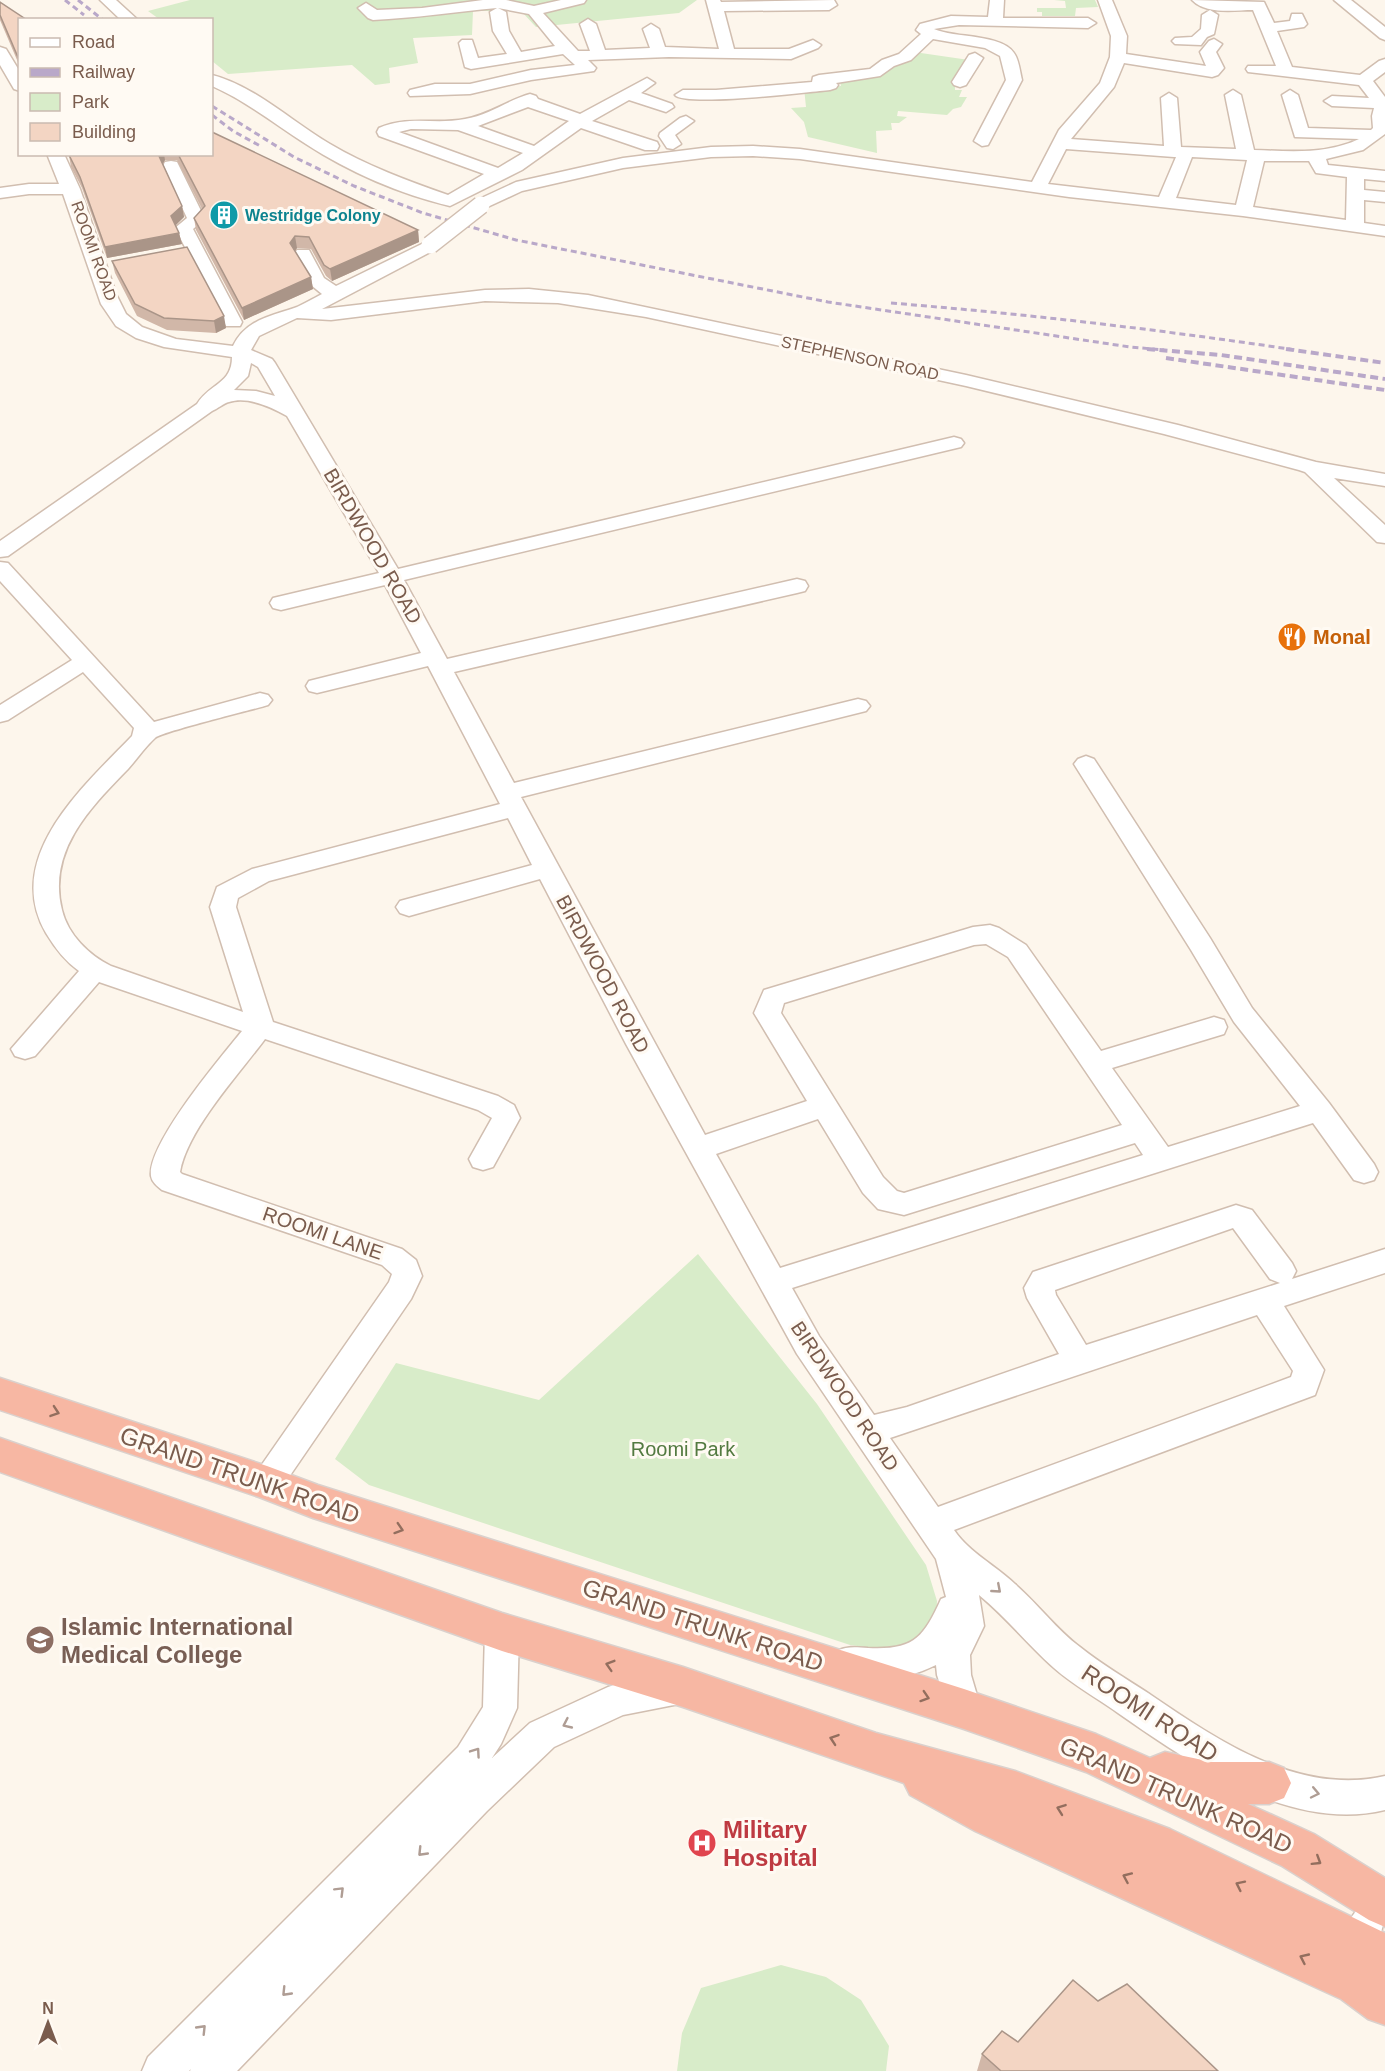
<svg xmlns="http://www.w3.org/2000/svg" width="1385" height="2071" viewBox="0 0 1385 2071" font-family="Arial,sans-serif">
<style>
.green{fill:#d8ecc9}
.lines{fill:none;stroke-linecap:round;stroke-linejoin:round}
.minor-casing{stroke:#d1beb0;stroke-width:3}
.highway-casing{stroke:#dad1cd;stroke-width:3}
.minor{fill:#fff;fill-rule:evenodd}
.highway{fill:#f7b7a3;fill-rule:evenodd}
.rail-far1{stroke:#b9a8c9;stroke-width:3;stroke-dasharray:6 4;stroke-linecap:butt}
.rail{stroke:#b9a8c9;stroke-width:4;stroke-dasharray:8 4.5;stroke-linecap:butt}
.minor-bridge-casing{stroke:#d1beb0;stroke-width:20;stroke-linecap:butt}
.minor-bridge{stroke:#fff;stroke-width:17}
.wall{fill:#d1b7a8}
.shaded-wall{fill:#aa9588}
.building{fill:#f3d5c3;stroke:#aa9588;stroke-width:1.5}
.oneway{stroke:#936e5e}
.oneway2{stroke:#af9d94}
.labels{text-anchor:middle;dominant-baseline:central;stroke-width:6;stroke-linejoin:round;paint-order:stroke}
.far-culture-label{font-size:16px;font-weight:bold;fill:#0d838f;stroke:#fffaf3;text-anchor:start}
.far-street-label{font-size:16px;fill:#7a5c4d;stroke:#fffaf3}
.street-label{font-size:20px;fill:#7a5c4d;stroke:#fffaf3}
.food-label{font-size:20px;font-weight:bold;fill:#c56008;stroke:#fffaf3;text-anchor:start}
.park-label{font-size:20px;fill:#537a41;stroke:#fffaf3}
.near-street-label{font-size:24px;fill:#7a5c4d;stroke:#fffaf3}
.near-education-label{font-size:24px;font-weight:bold;fill:#785e54;stroke:#fffaf3;text-anchor:start}
.near-health-label{font-size:24px;font-weight:bold;fill:#be3a42;stroke:#fffaf3;text-anchor:start}
</style>
<rect width="100%" height="100%" fill="#fdf6ec"/>
<path class="green" d="M190,0H697L679,13L536,27L521,11H473L472,35L413,38L418,63L389,68L390,83L375,85L352,65L228,74L212,61V20L159,19L148,11Z
M1054,0H1095L1098,7L1076,8L1075,16H1042V12H1037V8H1066L1065,1Z
M914,52L969,60L955,84V90H962L959,97H967L961,107L953,109L947,115L898,111L897,116L907,117L899,123H891L892,130L876,131L877,153L808,137L804,122L791,108L806,107L804,88L841,86L840,82C852,81 863,80 875,75C890,69 885,64 906,62Z
M698,1254L817,1404L926,1565L937,1601L935,1636L910,1653L850,1645L369,1485L335,1459L396,1363L539,1400Z
M781,1965L826,1977L861,2000L889,2046L886,2071H677L682,2033L701,1988Z"/>
<g class="lines">
<g class="minor-casing">
<path id="minor" d="M100,0H116L138,20H121Z
M483,0H506L534,6L561,0H586L584,3L543,13L578,51H590L580,24L588,19L596,24L605,50L650,48L643,29L651,24L659,29L665,47L719,49L706,0H720L721,2L834,0L837,5L829,10L724,11L734,49H789L813,40L821,45L818,48L791,59L669,57L588,60L596,68L594,71L531,80L470,94L410,96L408,93L410,90L435,84H470L531,70L575,65L563,54L471,69L465,67L459,43L462,40H472L478,58L507,54L493,31L490,12L497,8C455,12 415,18 373,20L368,18L358,8L366,3L377,10L422,8ZM498,8L529,14L555,46L521,52L509,31L506,12Z
M990,0H1004L1003,18H1088L1096,23L1088,28L959,25L934,29C954,38 1002,34 1014,53C1019,60 1020,72 1022,80L988,145L982,146L974,141L1006,80L1000,56L985,48L933,39L911,60L894,66L880,76L836,83L838,85L836,88L830,90C808,92 685,107 675,95L683,90H716L812,82L813,77L819,75L870,69L882,60L899,54L921,34L916,30L920,24L951,16L988,17Z
M1098,0H1112L1127,36L1126,54L1206,66L1200,52L1209,41L1214,39L1222,44L1216,52L1224,68L1218,75L1212,77L1124,63L1114,87L1071,139L1164,146L1161,98L1169,93L1177,98L1181,147L1236,149L1225,95L1233,90L1241,95L1254,150C1289,151 1325,155 1359,139L1295,137L1282,95L1290,90L1298,95L1308,128L1371,130L1373,128L1372,116L1374,108L1332,106L1324,101L1332,96L1369,98L1359,85L1248,72L1246,69L1248,66H1276L1253,10C1235,10 1206,15 1192,0L1264,2L1274,23L1290,21L1292,14H1302L1307,24L1304,27L1277,31L1292,67L1360,75L1379,61L1385,59V72L1373,81L1385,97V134L1363,150L1326,159L1328,165L1385,171V181L1364,179V190L1385,192V202L1364,200V223L1385,226V236L1243,216L1069,197L800,159L753,156L711,157L623,168L522,191L481,210L475,209L472,205L475,201L516,182L623,158L711,147L753,146L800,149L1032,182L1059,130L1100,83L1110,57L1111,36ZM1066,149L1174,157H1176L1159,197L1048,184ZM1192,157L1247,160L1236,205L1176,198ZM1264,161H1309L1316,173L1347,177L1346,220L1253,207Z
M1334,0H1351L1385,27V40L1380,38Z
M1210,10L1218,15L1214,34L1207,37L1201,45L1175,44L1172,41L1175,38L1192,37L1201,29L1202,15Z
M0,47L6,49L20,72V91L14,89L0,65Z
M975,53L983,58L966,85L960,87L954,85L952,82L969,55Z
M212,75C255,86 292,122 330,144C367,166 408,181 448,195L484,174L379,136L377,132L379,128C410,115 434,125 465,119C489,115 508,100 530,94L536,96L538,99L580,114L647,78L655,83L641,93L672,104L674,107L666,112L629,100L592,121L657,142L659,146L657,150H645L581,128L522,170L450,206C400,194 349,172 306,144C275,124 246,101 212,86ZM528,107L569,121L534,146L478,126ZM411,129L458,130L523,153L498,168L399,132Z
M686,116L694,121L675,135L681,144L673,149L667,148L659,136L660,133L680,118Z
M47,154H64L80,189L117,296L126,314L142,327L176,339L233,346C246,319 272,316 297,307C306,303 314,298 322,294L311,285L294,254L297,250H309L324,278L336,286L430,240L436,241L439,245L436,249L322,309L485,290L529,289L588,295L966,375L1178,425L1316,462L1385,474V486L1334,478L1385,525V543L1377,542L1305,472L1299,470L1164,434L966,386L646,317L558,303L485,301L331,320L297,318L259,336L251,350L272,359L275,363L398,569L954,437L961,439L964,443L961,447L404,580L447,659L797,579L805,581L808,586L805,591L797,593L454,672L514,783L858,699L866,701L870,706L866,711L521,797L705,1135L807,1101L754,1013L764,990L973,927L990,925L999,928L1026,945L1101,1051L1214,1017L1224,1020L1227,1027L1224,1034L1112,1068L1168,1147L1300,1106L1234,1022L1191,950L1074,764L1078,759L1086,756L1094,759L1210,938L1252,1008L1329,1103L1374,1164L1378,1172L1374,1180L1364,1183L1354,1180L1313,1123L792,1288L819,1336L874,1415L907,1407L1059,1354L1027,1298L1024,1288L1033,1272L1236,1205L1252,1210L1292,1263L1296,1271L1292,1279L1385,1249V1273L1284,1306L1324,1370L1315,1395L954,1530C970,1553 995,1565 1015,1584C1038,1604 1056,1629 1080,1647C1101,1664 1125,1678 1148,1693C1217,1740 1298,1796 1385,1776V1810C1291,1833 1191,1764 1118,1713C1097,1698 1073,1685 1054,1668C1028,1645 1006,1617 979,1595L984,1626L970,1655L971,1675L981,1709L976,1721L964,1725L952,1721L937,1675L936,1665C906,1680 869,1686 836,1673L831,1662L836,1651C848,1646 855,1647 868,1648C913,1650 923,1639 941,1599L946,1597L936,1559L797,1354L626,1044L540,879L409,916L400,913L396,907L400,901L532,865L508,818L269,881L238,898L236,907L273,1022L498,1096L514,1105L520,1118L493,1167L483,1170L473,1167L469,1159L492,1118L478,1110L265,1039C239,1074 187,1130 180,1172L182,1174L402,1249L416,1260L422,1276L411,1299L278,1493L267,1497L256,1493L251,1483L256,1473L389,1282L392,1274L382,1265L162,1190C157,1186 152,1182 151,1176C147,1144 221,1057 242,1031L99,982L35,1056L25,1059L15,1056L11,1049L79,971C65,961 55,948 46,933C2,857 84,786 132,736L134,728L83,672L8,720L0,722V705L72,660L0,581V562L8,563L154,722L260,693L268,695L272,700L268,705C252,710 161,732 155,738C145,747 137,759 128,769C90,808 47,851 62,910C68,935 89,955 111,966L243,1012L210,907L217,887L252,869L500,804L428,666L317,693L309,691L306,686L309,681L421,653L385,585L281,610L273,608L270,603L273,598L379,573L287,416C271,407 248,396 229,402C224,403 217,409 212,411L8,556L0,557V541L197,404C210,383 232,384 232,357L164,347L136,338L116,326L101,304L63,194H29L0,198V188L29,184H59ZM251,363L258,367L275,396L256,391L234,390L248,376ZM986,944L1008,957L1122,1125L904,1193L897,1191L883,1177L781,1013L784,1003L974,945ZM818,1119L863,1193L878,1209L904,1215L1135,1143L1143,1155L780,1268L716,1154ZM1233,1228L1270,1279L1280,1283L1086,1345L1056,1295L1055,1290ZM1257,1315L1293,1371L1291,1377L938,1507L890,1438Z
M171,161L177,162L179,166L205,219L193,229L242,322L240,326H226L224,322L175,228L187,218L163,166L165,162Z
M502,1616L514,1621L519,1632L517,1708L501,1744L492,1758L530,1723L608,1687L620,1683L679,1672L691,1677L696,1688L691,1699L679,1704L623,1715L554,1747L487,1811L237,2071H190L191,2069L189,2071H142L148,2057L458,1747L483,1707L485,1632L490,1621Z
M1385,1887C1385,1920 1385,1946 1357,1961L1344,1955L1338,1942C1347,1921 1364,1896 1385,1887Z"/>
</g>
<g class="highway-casing">
<path id="highway" d="M0,1378L267,1466L318,1485L964,1689L1096,1734L1150,1758L1165,1752L1212,1762H1269L1284,1768L1291,1783L1284,1798L1269,1804H1248L1314,1834L1385,1878V1927L1369,1920L1282,1866L1086,1772L964,1729L313,1518L259,1497L0,1410Z
M0,1438L502,1613L683,1667L876,1733L1015,1771L1170,1829L1385,1933V2025L1368,2019L1341,1999L975,1831L910,1795L904,1783L683,1707L502,1651L0,1472Z"/>
</g>
<use href="#minor" class="minor"/>
<use href="#highway" class="highway"/>
<path class="rail-far1" d="M65,0L84,15
M78,0L103,20
M212,106L294,157L354,186L423,213L516,240L828,302L1130,347L1164,350
M212,115L233,131L262,147
M891,303C1027,314 1162,330 1296,350"/>
<path class="rail" d="M1147,349L1221,355L1385,379
M1286,349L1385,363
M1166,358L1385,390"/>
<g class="minor-bridge-casing">
<path id="minor-bridge" d="M430,245L481,205"/>
</g>
<use href="#minor-bridge" class="minor-bridge"/>
</g>
<path class="wall" d="M0,2L20,20V67L0,20Z
M74,154H212L418,230L419,242L332,281L326,276L311,249L297,248L295,251L311,277L313,289L244,320L196,230L194,218L202,209L177,160H165L163,164L182,206L184,217L175,225L179,233L182,244L107,258L82,188L71,167L69,155Z
M187,247L226,328L216,333L167,330L137,316L115,273L112,261Z
M1098,2001L1218,2071H977L982,2054L1018,2042Z"/>
<path class="shaded-wall" d="M159,154H164L165,160L161,167Z
M182,206L184,217L173,228L171,216Z
M418,230L419,242L332,281L330,269Z
M179,233L182,244L107,258L105,247Z
M295,236L297,248L292,255L290,243Z
M311,277L313,289L244,320L242,308Z
M224,316L226,328L216,333L214,321Z"/>
<path class="building" d="M0,2L27,20H20V62L0,15Z
M212,132L418,230L330,269L324,265L309,237L295,236L290,243L311,277L242,308L194,218L205,206L178,154H212Z
M74,154H159V156L182,206L171,216L179,233L105,247L80,177L69,155Z
M187,247L224,316L214,321L164,318L135,304L112,261Z
M1073,1980L1098,2001L1127,1984L1218,2071H1001L982,2054L1002,2031L1018,2042Z"/>
<defs><path id="oneway-chevron" d="M-2-3.5L2.5 0L-2 3.5" fill="none" stroke-width="1.6" stroke-linecap="round" stroke-linejoin="round" transform="scale(1.5)"/></defs>
<g class="oneway">
<use href="#oneway-chevron" transform="translate(55 1412) rotate(19)"/>
<use href="#oneway-chevron" transform="translate(399 1529) rotate(18)"/>
<use href="#oneway-chevron" transform="translate(610 1665) rotate(-163)"/>
<use href="#oneway-chevron" transform="translate(925 1697) rotate(18)"/>
<use href="#oneway-chevron" transform="translate(834 1739) rotate(-161)"/>
<use href="#oneway-chevron" transform="translate(1061 1809) rotate(-160)"/>
<use href="#oneway-chevron" transform="translate(1317 1861) rotate(32)"/>
<use href="#oneway-chevron" transform="translate(1127 1877) rotate(-156)"/>
<use href="#oneway-chevron" transform="translate(1240 1885) rotate(-154)"/>
<use href="#oneway-chevron" transform="translate(1304 1958) rotate(-155)"/>
</g>
<g class="oneway2">
<use href="#oneway-chevron" transform="translate(997 1589) rotate(41)"/>
<use href="#oneway-chevron" transform="translate(567 1724) rotate(155)"/>
<use href="#oneway-chevron" transform="translate(476 1752) rotate(-55)"/>
<use href="#oneway-chevron" transform="translate(1315 1793) rotate(12)"/>
<use href="#oneway-chevron" transform="translate(422 1852) rotate(134)"/>
<use href="#oneway-chevron" transform="translate(340 1891) rotate(-45)"/>
<use href="#oneway-chevron" transform="translate(286 1992) rotate(134)"/>
<use href="#oneway-chevron" transform="translate(202 2029) rotate(-46)"/>
</g>
<defs>
<g id="building-disc" transform="scale(1.5)"><circle r="9.5" fill="#0f9aa8" stroke="#fffaf3"/><path d="M-4-6H4V6H1V3H-1V6H-4ZM-2.5-4.3h1.7v1.8h-1.7ZM.8-4.3h1.7v1.8H.8ZM-2.5-1h1.7V.8h-1.7ZM.8-1h1.7V.8H.8Z" fill="#fff"/></g>
<g id="restaurant-disc" transform="scale(1.5)"><circle r="9.5" fill="#e8710a" stroke="#fffaf3"/><path d="M-5-6h1v4h1v-4h1v4h1v-4h1v5L-1.5 .5V6h-2V.5L-5-1ZM5-6V6H3V1.5H1.5Q1.5-4 5-6Z" fill="#fff"/></g>
<g id="university-disc" transform="scale(1.5)"><circle r="9.5" fill="#8d6e63" stroke="#fffaf3"/><path d="M0-5L7-2L0 1L-7-2ZM-4 1L0 2.5L4 1V4Q0 6-4 4Z" fill="#fff"/></g>
<g id="hospital-disc" transform="scale(1.5)"><circle r="9.5" fill="#e0444e" stroke="#fffaf3"/><path d="M-5-5h3v3.5h4V-5h3V5h-3V1.5h-4V5h-3Z" fill="#fff"/></g>
</defs>
<g fill-rule="evenodd">
<use href="#building-disc" x="224" y="215"/>
<use href="#restaurant-disc" x="1292" y="637"/>
<use href="#university-disc" x="40" y="1640"/>
<use href="#hospital-disc" x="702" y="1843"/>
</g>
<g class="labels">
<g class="far-culture-label">
<text x="245" y="215">Westridge Colony</text>
</g>
<g class="far-street-label">
<text transform="translate(94 251) rotate(70)">ROOMI ROAD</text>
<text transform="translate(860 358) rotate(12)">STEPHENSON ROAD</text>
</g>
<g class="street-label">
<text transform="translate(373 546) rotate(60)">BIRDWOOD ROAD</text>
<text transform="translate(603 974) rotate(62)">BIRDWOOD ROAD</text>
<text transform="translate(323 1233) rotate(19)">ROOMI LANE</text>
<text transform="translate(845 1396) rotate(56)">BIRDWOOD ROAD</text>
</g>
<g class="food-label">
<text x="1313" y="637">Monal</text>
</g>
<g class="park-label">
<text x="683" y="1449">Roomi Park</text>
</g>
<g class="near-street-label">
<text transform="translate(240 1475) rotate(19)">GRAND TRUNK ROAD</text>
<text transform="translate(703 1625) rotate(18)">GRAND TRUNK ROAD</text>
<text transform="translate(1150 1713) rotate(33)">ROOMI ROAD</text>
<text transform="translate(1176 1795) rotate(24)">GRAND TRUNK ROAD</text>
</g>
<g class="near-education-label">
<text x="61" y="1626">Islamic International<tspan x="61" dy="28">Medical College</tspan></text>
</g>
<g class="near-health-label">
<text x="723" y="1829">Military<tspan x="723" dy="28">Hospital</tspan></text>
</g>
</g>
<rect x="18" y="18" width="195" height="138" fill="#fffaf3" stroke="#cabbb1" stroke-width="1.5"/>
<rect x="30" y="38" width="30" height="9" fill="#ffffff" stroke="#cabbb1" stroke-width="1.5"/>
<text x="72" y="48" font-size="18" fill="#7a5c4d">Road</text>
<rect x="30" y="68" width="30" height="9" fill="#b9a8c9" stroke="#cabbb1" stroke-width="1.5"/>
<text x="72" y="78" font-size="18" fill="#7a5c4d">Railway</text>
<rect x="30" y="93" width="30" height="18" fill="#d8ecc9" stroke="#cabbb1" stroke-width="1.5"/>
<text x="72" y="108" font-size="18" fill="#7a5c4d">Park</text>
<rect x="30" y="123" width="30" height="18" fill="#f3d5c3" stroke="#cabbb1" stroke-width="1.5"/>
<text x="72" y="138" font-size="18" fill="#7a5c4d">Building</text>
<g transform="translate(48 2023)" stroke="#fffaf3" stroke-width="4.5" paint-order="stroke">
<path d="M0-4.5L10 22L0 15L-10 22Z" fill="#7a5c4d"/>
<text y="-9" font-size="16" font-weight="bold" text-anchor="middle" fill="#7a5c4d">N</text>
</g>
</svg>
